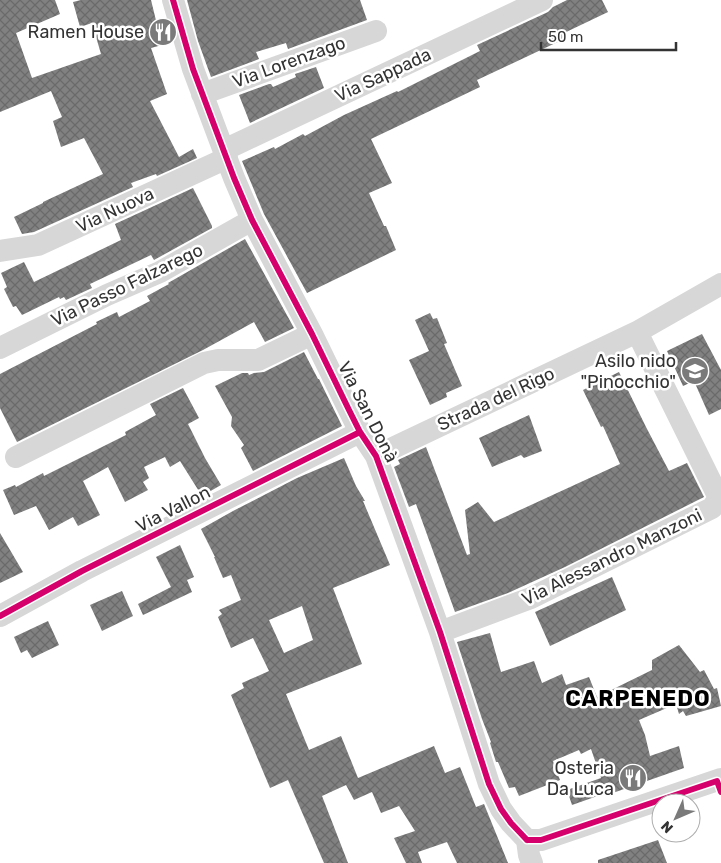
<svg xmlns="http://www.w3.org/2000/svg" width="721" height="863" viewBox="0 0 721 863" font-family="Rubik,sans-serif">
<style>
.building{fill:url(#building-cross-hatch);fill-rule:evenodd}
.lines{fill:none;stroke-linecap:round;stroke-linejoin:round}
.minor{stroke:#d7d7d7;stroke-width:22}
.cycleway-casing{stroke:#fff;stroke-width:9}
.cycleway{stroke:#d6006c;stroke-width:6}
.labels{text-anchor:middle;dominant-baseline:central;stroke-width:5;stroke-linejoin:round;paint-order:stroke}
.poi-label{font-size:18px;fill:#333;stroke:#fff;text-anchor:end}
.street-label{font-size:18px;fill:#333;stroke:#fff}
.district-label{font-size:22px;font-weight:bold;letter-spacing:1px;fill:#000;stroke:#fff}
</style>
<defs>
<pattern id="building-cross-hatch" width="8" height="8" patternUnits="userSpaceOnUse" patternTransform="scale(1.25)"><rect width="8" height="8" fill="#818181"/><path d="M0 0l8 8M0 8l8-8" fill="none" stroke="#6a6a6a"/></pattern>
</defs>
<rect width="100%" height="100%" fill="#fff"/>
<path class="building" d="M0,0H55L60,14L16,33L32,78L101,54L92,23L80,27L73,2L81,0H151L162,45L151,48L167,94L150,101L179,157L193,149L197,158L157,176L156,174L131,183L133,187L34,232L22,234L14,217L43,203V202L103,174L84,138L61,147L53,121L62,117L51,91L0,112Z
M187,0H360L367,20L288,49L286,43L256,52L259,59L211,77L198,41Z
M567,0H602L608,12L562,34L564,39L477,80L480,87L371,139L392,183L369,193L384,226H386L396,250L307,293L264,214L242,161L274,147L275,149L303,134L305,136L344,115L397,91L398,92L480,51L477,45L548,12L553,7Z
M316,67L324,88L250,123L239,95L269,84H271L273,87L296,77L295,74Z
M193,188L212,226V228L154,260L151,255L90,284L92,288L66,300L64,297L60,299L59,297L22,315L16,306L13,307L4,289L7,287L1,273L24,262L34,282L121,240L115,224Z
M245,239L294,328L265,342L254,322L203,350L17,442L0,408V374L97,324L96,322L117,312L119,317L150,301L147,296L169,284L168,283Z
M430,313L433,319L437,318L447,343L444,344L462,386L446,393L447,397L430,405L409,360L429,351L415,320Z
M702,334L721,370V409L709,415L694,381L683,386L667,351Z
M304,352L318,379H319L342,426L253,471L241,448L244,445L231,426L232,417L215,386L242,373H248L249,375L254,373L264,372Z
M619,372L646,427L669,471L687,463L704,497L565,567L508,593L455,612L416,504L409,507L394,467L400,464L398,460L426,447L467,555L470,554L465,510L478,502L494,522L620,464L603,426L601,427L583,390Z
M183,388L199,418L188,424L205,458L221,485L202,496L180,461L170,467L165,457L144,467L149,478L143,482L148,490L125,502L108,467L83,481L100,515L78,526L73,517L49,530L36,506L14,515L3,490L15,485L16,487L43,473L44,476L126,435L125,432L156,415L150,404Z
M529,415L542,451L524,458L521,455L492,467L479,438Z
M344,458L356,486L365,501H363L390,565L333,588L362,664L286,694L309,750L341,736L358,778L434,746L445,773L460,767L476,807L484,804L508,863H457L447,842L418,852L422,863H406L394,838L415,831L399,806L381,813L372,792L354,800L346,785L322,796L348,863H324L288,780L270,788L231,695L244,688L242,683L269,671L253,638L231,648L218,617L222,614L219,610L241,600L231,575L223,578L214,557H215L201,529L233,511L297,478ZM302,606L313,640L284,653L269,620Z
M0,533L23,572L0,583Z
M180,545L194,577L187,580L192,592L143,615L138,604L171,587L156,557Z
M612,577L626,610L550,646L535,612Z
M122,591L133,616L102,631L90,605Z
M48,621L59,645L32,658L27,650L21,653L14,637Z
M490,633L501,672L534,661L542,683L562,674L566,685L589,677L597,697L652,670V660L679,645L700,672L704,670L714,689L717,688L721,706L686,716L683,711L679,714L676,704L639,720L645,735L650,756L679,746L684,768L607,795L606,793L572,805L567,790L601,778L591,749L581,754L579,750L553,761L560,780L519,796L515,787L509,788L498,762H496L490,743L491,742L482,719L457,642Z
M658,840L667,863H598V860Z"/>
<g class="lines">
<path class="minor" d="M173,0L193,69L234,178L252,220L312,334L349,410L360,432L376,456L440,632L489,784L501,809L511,823L527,840
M202,94L376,31
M224,150L542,0
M0,251L38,245L227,158
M0,348L107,295L160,272L252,220
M376,456L637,332L721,284
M16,457L204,363L218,360H258L312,334
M0,616L82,571L360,432
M440,632L531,598L712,508L719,498L637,332
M527,840H541L721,779
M527,840L529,855L532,863"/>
<g class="cycleway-casing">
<path id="cycleway" d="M173,0L193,69L234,178L252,220L312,334L349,410L360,432L376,456L440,632L489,784L501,809L511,823L527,840
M0,616L82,571L360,432
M527,840H541L717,781L721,792"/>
</g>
<use href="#cycleway" class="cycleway"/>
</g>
<defs>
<g id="restaurant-disc" transform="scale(1.4375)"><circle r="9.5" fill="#7a7a7a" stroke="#fff"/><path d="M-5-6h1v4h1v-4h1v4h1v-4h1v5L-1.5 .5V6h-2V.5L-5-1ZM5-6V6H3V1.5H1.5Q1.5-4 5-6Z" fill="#fff"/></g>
<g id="school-disc" transform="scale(1.4375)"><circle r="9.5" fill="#7a7a7a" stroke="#fff"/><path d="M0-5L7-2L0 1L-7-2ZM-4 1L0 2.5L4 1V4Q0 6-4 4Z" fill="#fff"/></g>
</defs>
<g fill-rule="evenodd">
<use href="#restaurant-disc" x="163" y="32"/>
<use href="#school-disc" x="695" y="371"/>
<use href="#restaurant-disc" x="633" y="778"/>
</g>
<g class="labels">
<g class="poi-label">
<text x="144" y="32">Ramen House</text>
<text x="676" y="361">Asilo nido<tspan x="676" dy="21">"Pinocchio"</tspan></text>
<text x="614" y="768">Osteria<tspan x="614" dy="21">Da Luca</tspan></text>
</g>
<g class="street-label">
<text transform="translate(289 62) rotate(-20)">Via Lorenzago</text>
<text transform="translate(383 75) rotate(-25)">Via Sappada</text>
<text transform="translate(115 210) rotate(-25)">Via Nuova</text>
<text transform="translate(127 285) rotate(-26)">Via Passo Falzarego</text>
<text transform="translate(496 399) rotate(-25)">Strada del Rigo</text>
<text transform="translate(368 412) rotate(63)">Via San Donà</text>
<text transform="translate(173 509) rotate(-27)">Via Vallon</text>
<text transform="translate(612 557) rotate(-26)">Via Alessandro Manzoni</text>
</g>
<g class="district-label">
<text x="638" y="698">CARPENEDO</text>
</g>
</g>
<g transform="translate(676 818) rotate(225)"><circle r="24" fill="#ffffff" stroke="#adadad"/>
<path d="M0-4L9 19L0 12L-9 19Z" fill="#7a7a7a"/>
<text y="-8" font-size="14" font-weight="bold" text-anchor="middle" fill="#333333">N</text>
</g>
<path d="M541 42v8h135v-8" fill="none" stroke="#333333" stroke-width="2.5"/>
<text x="548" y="42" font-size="15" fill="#333333" stroke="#ffffff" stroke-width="4" paint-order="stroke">50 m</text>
</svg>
